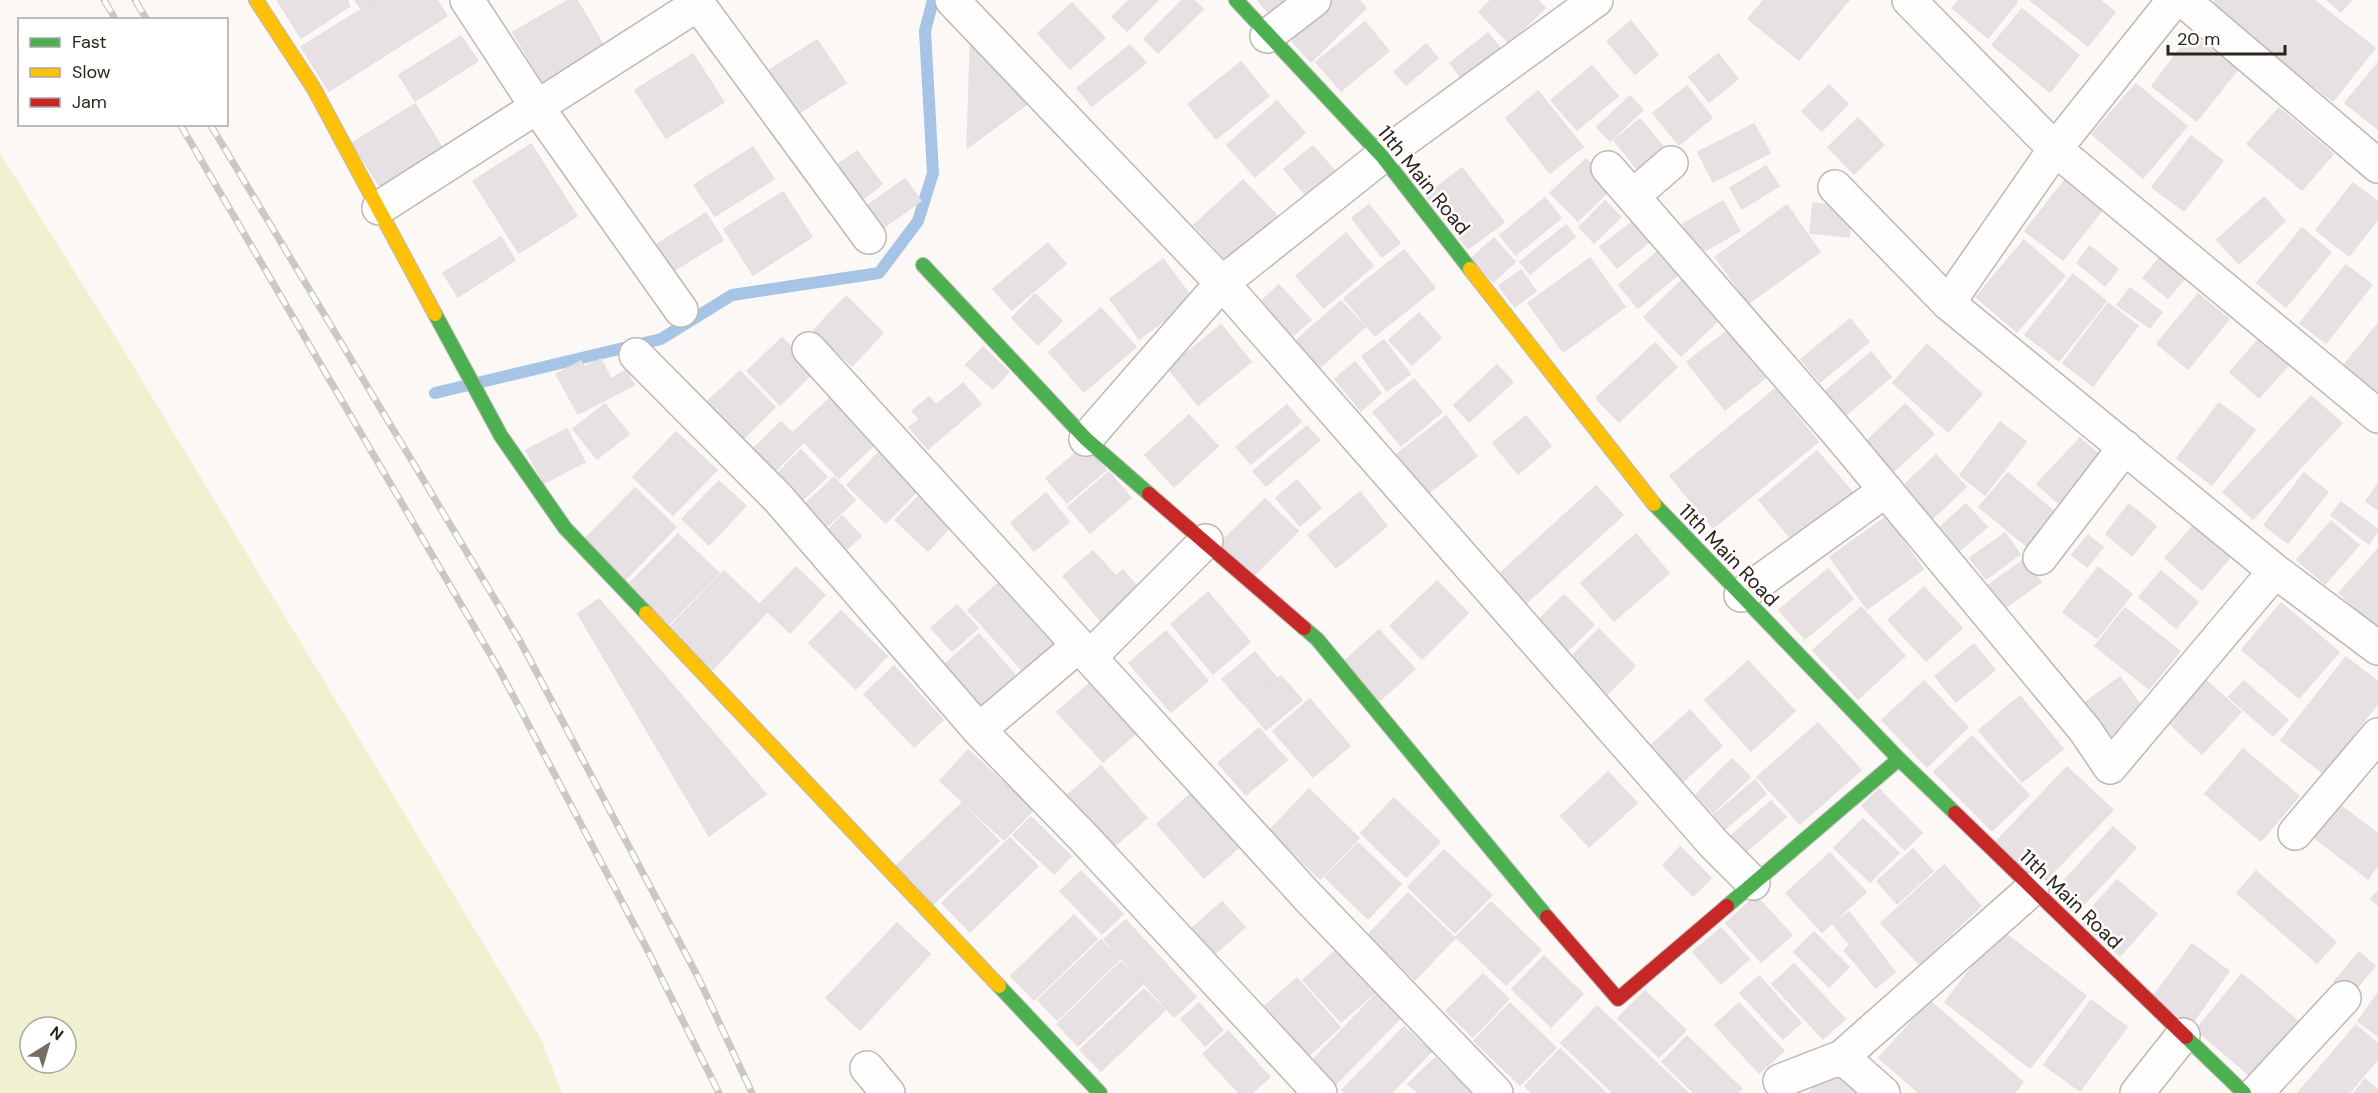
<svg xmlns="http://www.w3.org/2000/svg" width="2378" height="1093" viewBox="0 0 2378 1093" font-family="'DM Sans',sans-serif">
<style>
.green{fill:#f0f1d0;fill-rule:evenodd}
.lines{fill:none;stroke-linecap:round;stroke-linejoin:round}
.stream{stroke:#a6c5e6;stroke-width:12}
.building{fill:#e8e1e3;stroke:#e6dfe2;stroke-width:1.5}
.street-casing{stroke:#bdb8b2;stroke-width:36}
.fast-casing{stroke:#bdb8b2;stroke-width:16}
.slow-casing{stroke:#bdb8b2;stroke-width:16}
.jam-casing{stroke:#bdb8b2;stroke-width:16}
.street{stroke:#fefefe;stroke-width:33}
.fast{stroke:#4caf50;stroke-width:14}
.slow{stroke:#ffc107;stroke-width:14}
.jam{stroke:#c62828;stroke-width:14}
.rail-casing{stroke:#c9c8c5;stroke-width:7}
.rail{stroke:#fff;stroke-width:4.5;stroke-dasharray:14;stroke-linecap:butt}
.labels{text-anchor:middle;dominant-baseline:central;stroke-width:5;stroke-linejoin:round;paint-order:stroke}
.street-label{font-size:20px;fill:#2c2419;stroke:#fff}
</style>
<rect width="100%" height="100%" fill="#fbf8f5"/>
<path class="green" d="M0,153L118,341L541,1039L562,1093H0ZM30,1027H66V1063H30Z"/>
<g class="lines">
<path class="stream" d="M435,393L661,339L732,295L879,273L918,221L933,173L925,31L933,0"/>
</g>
<path class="building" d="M277,0H347L350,6L301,38Z
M355,0H375L361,9Z
M376,0H437L447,16L329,91L301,47Z
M569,0H577L605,48L543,83L513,32Z
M1129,0H1158L1127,31L1112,17Z
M1182,0H1194L1203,9L1158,53L1144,39Z
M1258,0H1294L1272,17Z
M1334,0H1359L1366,8L1311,62L1292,41Z
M1491,0H1537L1545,8L1509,43L1479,12Z
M1764,0H1849L1799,60L1748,19Z
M1959,0H2015L2017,2L1988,38L1952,8Z
M2030,0H2100L2115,12L2088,46Z
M2216,0H2314L2375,48L2333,101L2212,6Z
M2327,0H2351L2341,12Z
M1072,3L1105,38L1070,69L1038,33Z
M2022,9L2079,55L2050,92L1992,45Z
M1631,21L1658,55L1635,74L1607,41Z
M1365,22L1389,51L1341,91L1316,62Z
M971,30L1026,105L967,148Z
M1488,33L1502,51L1464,82L1450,63Z
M2191,34L2237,70L2197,121L2152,86Z
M461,36L478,61L415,101L399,75Z
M817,40L846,83L791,118L763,74Z
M1426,44L1438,58L1406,85L1394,72Z
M1130,45L1146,63L1092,106L1077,88Z
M693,54L724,102L666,138L635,90Z
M1718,54L1738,79L1709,102L1689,77Z
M1241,62L1269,96L1216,139L1188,104Z
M2378,63V129L2345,103Z
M1592,66L1618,96L1577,130L1551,100Z
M2136,84L2187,126L2143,178L2092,134Z
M1829,85L1848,104L1822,131L1802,111Z
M1687,86L1712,118L1679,145L1653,113Z
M1538,91L1583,147L1550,173L1506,118Z
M1630,96L1643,110L1610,141L1597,127Z
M1277,101L1305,133L1255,177L1227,145Z
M415,104L443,149L381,188L352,143Z
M2279,108L2333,154L2302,190L2247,144Z
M1858,118L1884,145L1854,174L1828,147Z
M1640,119L1669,154L1642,175L1614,140Z
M1754,124L1770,153L1713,182L1698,152Z
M2191,136L2223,161L2184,211L2152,187Z
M531,144L577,216L519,253L473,181Z
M1313,146L1339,176L1310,200L1284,169Z
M753,147L774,179L715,216L694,185Z
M857,151L882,184L862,200L836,166Z
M1586,159L1613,187L1578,221L1550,193Z
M1766,166L1779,186L1742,209L1730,188Z
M1462,168L1504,222L1468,249L1426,196Z
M2068,176L2106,205L2063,260L2025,231Z
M905,179L921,201L876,233L860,211Z
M1243,180L1281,220L1232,266L1194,225Z
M2353,183L2378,202V219L2349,256L2316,230Z
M783,192L812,237L753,275L724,229Z
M2264,197L2285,221L2239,264L2217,240Z
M1545,198L1561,218L1516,255L1500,235Z
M1605,201L1621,217L1594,243L1579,227Z
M1723,201L1740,231L1699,254L1683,224Z
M1813,203L1852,207L1849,237L1810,233Z
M1369,205L1400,243L1382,257L1352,218Z
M1787,205L1820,252L1749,303L1715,257Z
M706,213L723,240L667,275L650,249Z
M1639,217L1655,237L1617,268L1600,247Z
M1566,225L1575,237L1530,274L1520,262Z
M2302,228L2331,252L2286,307L2257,283Z
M1346,233L1373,266L1324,308L1296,276Z
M501,237L515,260L458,297L443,273Z
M1494,238L1515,262L1493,282L1471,259Z
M2024,240L2065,276L2017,332L1976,297Z
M1048,243L1066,264L1012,310L993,289Z
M1665,245L1685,269L1638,308L1619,285Z
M2090,246L2118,269L2105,286L2077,263Z
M1404,250L1435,288L1375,336L1344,298Z
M2160,257L2185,278L2168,298L2143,278Z
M1590,258L1625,307L1563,352L1528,303Z
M1163,259L1193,299L1139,339L1110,299Z
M2346,265L2372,285L2326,343L2300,323Z
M1521,270L1536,291L1515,307L1499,286Z
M2073,274L2106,301L2059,361L2025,335Z
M1686,276L1723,316L1681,356L1644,317Z
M1279,285L1311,320L1286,342L1255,307Z
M2130,288L2162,312L2150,328L2117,305Z
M1035,294L1062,321L1038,345L1012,318Z
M2198,294L2229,319L2188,369L2157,344Z
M846,296L883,333L852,366L814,330Z
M1341,301L1365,327L1315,372L1291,345Z
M2108,303L2138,326L2093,386L2063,363Z
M1101,308L1136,347L1084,392L1049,352Z
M1419,313L1441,338L1412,365L1389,340Z
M1850,319L1869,342L1820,382L1801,359Z
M2378,324V393L2344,365Z
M1221,325L1251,362L1198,405L1168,368Z
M1727,331L1765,378L1725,410L1687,362Z
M2265,332L2295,358L2259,398L2230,372Z
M782,338L815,371L780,405L747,371Z
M1384,340L1410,374L1387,391L1362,356Z
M1655,343L1677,367L1619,422L1596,398Z
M1927,344L1982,394L1948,432L1893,383Z
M983,347L1009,372L993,389L966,365Z
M1871,352L1891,377L1840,420L1820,396Z
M601,359L611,379L626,370L634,385L578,414L556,374L581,361L584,367Z
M1355,362L1381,393L1361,411L1335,379Z
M1497,365L1513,382L1469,422L1454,405Z
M740,371L775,407L740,442L704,405Z
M1414,379L1442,412L1401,446L1373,412Z
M963,383L981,404L928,449L909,427L920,419L912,411L929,397L936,405Z
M1775,389L1818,442L1713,528L1670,476Z
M832,396L877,442L839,478L794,432Z
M2311,396L2342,423L2253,519L2223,492Z
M2219,403L2255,430L2212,485L2177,458Z
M605,404L629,434L597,459L573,429Z
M1905,404L1934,434L1894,471L1866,442Z
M1287,405L1301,422L1251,464L1236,447Z
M1189,415L1218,446L1174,487L1145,455Z
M1446,416L1477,456L1427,494L1396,455Z
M1526,416L1551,446L1518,474L1493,443Z
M781,422L803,443L773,473L751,451Z
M2000,422L2026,442L1985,495L1960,475Z
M1307,426L1320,440L1266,486L1253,471Z
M567,429L585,462L544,483L526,450Z
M676,432L717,470L673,515L633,477Z
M2080,438L2106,461L2063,507L2037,484Z
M1085,445L1106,470L1067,503L1046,478Z
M801,450L827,477L794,508L769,482Z
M880,451L919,489L886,523L847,485Z
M1817,451L1852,492L1793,541L1759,500Z
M1936,455L1966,487L1933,518L1903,486Z
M1109,472L1131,498L1090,533L1068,507Z
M2008,473L2057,514L2029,548L1979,507Z
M2304,473L2328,492L2288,543L2264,525Z
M834,477L855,500L818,535L797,512Z
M1297,480L1321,508L1300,526L1276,498Z
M719,481L746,506L709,545L682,519Z
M2378,484V510L2366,501Z
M1596,486L1623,515L1523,606L1496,577Z
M635,488L676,527L624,581L583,541Z
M1360,492L1387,526L1336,568L1308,535Z
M922,493L954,523L928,551L895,520Z
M1046,493L1069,522L1034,551L1011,523Z
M1265,499L1298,531L1251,578L1218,545Z
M2341,502L2378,530L2369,544L2331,515Z
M1966,504L1987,527L1950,559L1930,536Z
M2129,504L2156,526L2132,556L2106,534Z
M842,516L861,536L840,556L822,536Z
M1886,517L1923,569L1867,609L1830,557Z
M2331,521L2359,545L2325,584L2297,560Z
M2194,525L2231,556L2202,590L2165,558Z
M2005,533L2020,554L1986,579L1970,558Z
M678,534L719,573L669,624L628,585Z
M1636,534L1669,573L1614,621L1581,583Z
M2088,535L2103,547L2087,567L2072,555Z
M2378,549V629L2339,593Z
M1093,551L1116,576L1123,570L1139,589L1101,621L1063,576Z
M2025,559L2041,582L1999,612L1983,589Z
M796,567L825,595L790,633L760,604Z
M2098,567L2132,594L2097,638L2063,612Z
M1828,569L1853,599L1805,639L1779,610Z
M724,571L767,612L712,670L669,628Z
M2161,571L2198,602L2176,628L2139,597Z
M1004,578L1066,647L1030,679L968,610Z
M1437,581L1468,613L1422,659L1390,626Z
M1924,587L1962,628L1926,661L1888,620Z
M1208,592L1250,642L1213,674L1171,624Z
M1564,595L1594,625L1561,657L1531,627Z
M599,599L766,794L709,836L578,614Z
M2281,603L2339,652L2299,698L2242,650Z
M957,605L978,628L952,651L931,628Z
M1861,607L1905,656L1858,699L1813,650Z
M2125,608L2180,651L2149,689L2095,646Z
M841,611L887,656L856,689L809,643Z
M1599,629L1635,666L1604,697L1568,660Z
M1379,630L1415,669L1377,703L1342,663Z
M1166,631L1208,681L1171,712L1129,663Z
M979,634L1022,683L989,713L945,664Z
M1974,644L1995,670L1956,702L1935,676Z
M1255,652L1277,678L1244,705L1222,679Z
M2346,657L2378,682V703L2323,773L2281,740Z
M1748,661L1795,711L1751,751L1705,700Z
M894,666L943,720L914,747L864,694Z
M1098,676L1143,727L1103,762L1057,712Z
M1281,676L1302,700L1266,730L1246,706Z
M2120,677L2145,711L2104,741L2079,707Z
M1924,681L1968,727L1927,767L1882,720Z
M2207,681L2241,712L2202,754L2169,723Z
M2244,681L2288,720L2273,736L2229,697Z
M2020,696L2063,749L2022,782L1979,730Z
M1310,699L1350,746L1313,777L1273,731Z
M1690,710L1722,746L1679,785L1647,749Z
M1818,723L1861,770L1800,824L1757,777Z
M1259,728L1287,760L1246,795L1218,763Z
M1972,736L2029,795L1992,831L1934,772Z
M2243,749L2299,796L2261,841L2205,794Z
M968,750L1033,810L1004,840L940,781Z
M1732,759L1750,777L1713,813L1696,795Z
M1101,766L1147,818L1110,850L1064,798Z
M2067,767L2113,810L2039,887L1994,844Z
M1608,772L1637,803L1589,847L1561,816Z
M1755,780L1766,794L1719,834L1707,821Z
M1197,788L1245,842L1204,878L1157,824Z
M1309,789L1359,838L1320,879L1270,830Z
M1879,789L1922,833L1905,850L1862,806Z
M1394,798L1440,842L1406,877L1361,833Z
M1771,801L1786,817L1739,858L1725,841Z
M2336,802L2378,834V865L2368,879L2311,835Z
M962,803L999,841L931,906L894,868Z
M1031,817L1071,856L1054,874L1013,835Z
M1863,819L1899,853L1870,882L1834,848Z
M2113,827L2136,848L2075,914L2053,893Z
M1010,838L1038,866L970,932L942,903Z
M1358,843L1401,884L1368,919L1325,877Z
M1680,847L1711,878L1693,896L1663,865Z
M1913,849L1933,871L1897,904L1877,881Z
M1444,850L1492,895L1455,933L1408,887Z
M1830,853L1866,892L1822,932L1786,893Z
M1944,865L1981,906L1919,964L1881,923Z
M1081,871L1123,914L1102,934L1060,891Z
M2256,871L2336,942L2317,963L2237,893Z
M2117,880L2157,914L2120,956L2080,921Z
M2378,891V905L2371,899Z
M1408,893L1455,938L1415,980L1368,935Z
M1756,896L1792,935L1761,962L1726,923Z
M1222,902L1245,927L1207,961L1184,935Z
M1491,902L1541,950L1506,985L1456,937Z
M1849,912L1895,972L1876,988L1844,950L1850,945L1833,924Z
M1074,915L1097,939L1034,1000L1011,976Z
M1126,920L1196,997L1174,1017L1104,939Z
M897,923L930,954L860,1030L826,998Z
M1721,928L1749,959L1721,984L1693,952Z
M2001,930L2086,996L2030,1068L1945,1002Z
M1814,932L1849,967L1829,987L1794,952Z
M1101,940L1120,959L1057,1020L1038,1000Z
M2192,944L2229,971L2191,1025L2153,997Z
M1342,945L1380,988L1341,1022L1303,980Z
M2359,952L2375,966L2350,996L2334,982Z
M1544,956L1583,994L1551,1027L1512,989Z
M1121,962L1143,984L1078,1046L1057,1024Z
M1794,964L1845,1019L1823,1039L1772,984Z
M1483,974L1509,999L1473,1037L1446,1011Z
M2242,974L2300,1023L2253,1078L2196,1030Z
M1759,976L1801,1023L1783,1039L1740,993Z
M1297,978L1340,1027L1304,1060L1259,1011Z
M1382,988L1406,1012L1333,1087L1309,1064Z
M1144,989L1165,1010L1101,1071L1080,1050Z
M1645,991L1686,1030L1659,1057L1618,1018Z
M2378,993V1036L2358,1021Z
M2091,1000L2127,1027L2080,1091L2044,1065Z
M1930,1001L2023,1082L2014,1093H1919L1879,1058Z
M1199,1003L1223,1030L1205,1046L1181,1019Z
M1510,1003L1556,1048L1520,1085L1474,1041Z
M1739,1003L1784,1051L1759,1073L1715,1025Z
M1597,1006L1688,1093H1613L1561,1043Z
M2356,1025L2378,1044V1059L2349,1093H2298Z
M1404,1027L1431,1052L1391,1093H1345L1342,1090Z
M1228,1031L1270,1077L1252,1093H1239L1203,1054Z
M1687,1036L1742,1089L1737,1093H1694L1662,1062Z
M1560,1049L1605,1092L1604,1093H1532L1525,1086Z
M1435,1058L1471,1093H1418L1408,1084Z
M1834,1065L1865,1093H1809Z
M2365,1079L2378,1090V1093H2354Z"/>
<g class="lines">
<g class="street-casing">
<path id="street" d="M467,0L537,107L681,310
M952,0L1222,283L1713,843L1753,883
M1909,0L2055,149L1948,303
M2174,0L2055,149L2378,416
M2183,0L2378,166
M1267,36L1314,0
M1608,168L1839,434L2085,730L2110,767L2275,571
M1835,187L1948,303L2275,571L2378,648
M1633,196L1671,163
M379,208L698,4L869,237
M809,349L1307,896L1496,1093
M636,355L778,498L979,730L1084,838L1320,1093
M1086,439L1222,283L1382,156L1596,0
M2040,558L2125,447
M1741,595L1886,490
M1090,657L1206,541
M979,730L1078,646
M2295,833L2378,735
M867,1068L888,1093
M1780,1081L1842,1057
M1883,1093L1842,1057L2032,889
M2137,1093L2183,1035
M2256,1093L2344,998"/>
</g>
<g class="fast-casing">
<path id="fast" d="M1236,0L1382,156L1470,269
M923,265L1086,439L1149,494
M435,314L501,436L565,528L646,613
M1654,504L1899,759L1955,813
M1304,628L1317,639L1547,917
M1727,906L1899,759
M999,986L1100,1093
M2186,1037L2244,1093"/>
</g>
<g class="slow-casing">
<path id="slow" d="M256,0L313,87L435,314
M1470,269L1654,504
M646,613L999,986"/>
</g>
<g class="jam-casing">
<path id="jam" d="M1149,494L1304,628
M1955,813L2186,1037
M1547,917L1618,999L1727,906"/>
</g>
<use href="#street" class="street"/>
<use href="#fast" class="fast"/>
<use href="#slow" class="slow"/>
<use href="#jam" class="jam"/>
<g class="rail-casing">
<path id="rail" d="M104,0L116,20
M135,0L147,20
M180,124L500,671L647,949L719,1093
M210,124L520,641L698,977L752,1093"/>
</g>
<use href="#rail" class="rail"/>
</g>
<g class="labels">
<g class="street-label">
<text transform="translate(1424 180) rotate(51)">11th Main Road</text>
<text transform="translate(1729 555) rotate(46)">11th Main Road</text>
<text transform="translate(2071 899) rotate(44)">11th Main Road</text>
</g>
</g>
<rect x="18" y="18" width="210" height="108" fill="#ffffff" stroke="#aba7a3" stroke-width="1.5"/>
<rect x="30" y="38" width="30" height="9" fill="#4caf50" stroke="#aba7a3" stroke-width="1.5"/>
<text x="72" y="48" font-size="18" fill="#2c2419">Fast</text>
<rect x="30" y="68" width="30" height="9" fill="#ffc107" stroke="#aba7a3" stroke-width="1.5"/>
<text x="72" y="78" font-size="18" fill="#2c2419">Slow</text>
<rect x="30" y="98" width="30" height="9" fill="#c62828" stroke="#aba7a3" stroke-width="1.5"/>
<text x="72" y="108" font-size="18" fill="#2c2419">Jam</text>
<g transform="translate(48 1045) rotate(37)"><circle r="28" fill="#ffffff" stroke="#aba7a3" stroke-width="1.5"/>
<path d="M0-4.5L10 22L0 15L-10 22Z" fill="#746e66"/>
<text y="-9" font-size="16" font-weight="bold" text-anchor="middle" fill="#2c2419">N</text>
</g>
<path d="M2168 45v9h117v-9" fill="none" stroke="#2c2419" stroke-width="3"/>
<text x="2177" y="45" font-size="18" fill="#2c2419" stroke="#ffffff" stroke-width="4.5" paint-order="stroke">20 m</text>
</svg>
